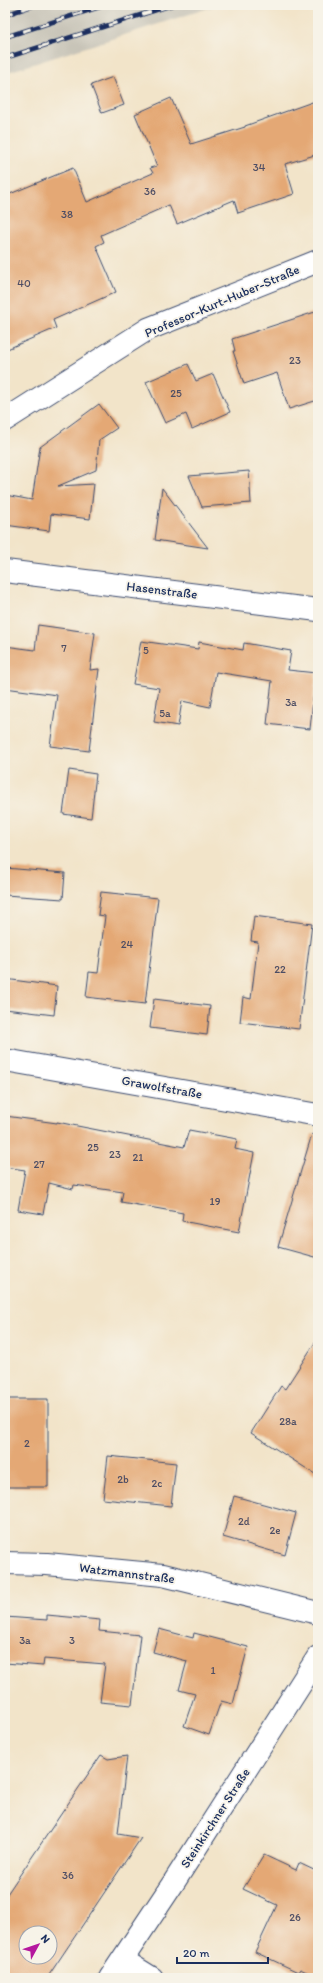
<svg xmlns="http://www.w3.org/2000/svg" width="323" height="1983" viewBox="0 0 323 1983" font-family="Itim,sans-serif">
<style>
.industrial{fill:#c8c4b8}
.building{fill:#e4a874;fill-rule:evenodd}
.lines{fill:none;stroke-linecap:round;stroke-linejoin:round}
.street-casing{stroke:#3b4a6e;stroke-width:24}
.secondary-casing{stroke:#3b4a6e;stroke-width:24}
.street{stroke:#fff;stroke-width:22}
.secondary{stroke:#fff;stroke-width:22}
.rail-casing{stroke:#1b2f5e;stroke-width:4.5}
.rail{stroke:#f7f3e8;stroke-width:3;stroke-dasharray:9;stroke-linecap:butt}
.labels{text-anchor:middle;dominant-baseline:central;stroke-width:3.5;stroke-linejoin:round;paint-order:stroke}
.number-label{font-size:11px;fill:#4d4d64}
.street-label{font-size:13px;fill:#1b2f5e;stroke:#f7f3e8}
</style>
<rect width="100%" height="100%" fill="#f7f3e8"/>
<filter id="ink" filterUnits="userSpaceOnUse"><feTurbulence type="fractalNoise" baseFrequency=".025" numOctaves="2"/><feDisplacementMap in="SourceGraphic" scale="8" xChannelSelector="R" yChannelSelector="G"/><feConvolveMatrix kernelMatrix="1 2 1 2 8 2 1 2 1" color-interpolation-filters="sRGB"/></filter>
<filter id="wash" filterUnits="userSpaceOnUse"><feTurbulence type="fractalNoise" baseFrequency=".012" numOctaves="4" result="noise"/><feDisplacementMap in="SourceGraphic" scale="16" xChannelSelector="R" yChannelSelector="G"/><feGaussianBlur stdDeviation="0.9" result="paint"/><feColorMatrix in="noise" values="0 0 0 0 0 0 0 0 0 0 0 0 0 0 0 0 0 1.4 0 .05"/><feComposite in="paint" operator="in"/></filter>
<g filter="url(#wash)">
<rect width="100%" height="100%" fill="#f2e4c9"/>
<path class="industrial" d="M5,5H218L5,73Z"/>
<g id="blocks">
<path class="building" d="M113,77L124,105L102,113L91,85Z
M171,98L191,144L245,127V126L318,100V154L285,164L294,194L238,213L234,200L177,224L169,205L101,235L104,242L96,246L116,292L53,320L56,328L5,350V196L73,168L87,202L153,173L150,168L157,166L135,114Z
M318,311V400L289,409L277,373L244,384L233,351H235L232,339Z
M188,364L196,381L213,374L230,412L192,429L186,414L165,423L146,382Z
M99,404L117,428L99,440L96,470L58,486L94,484L90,519L51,514L49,531L5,525V495L32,500L40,447Z
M249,471L251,503L202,507L189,476Z
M162,488L208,548L155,540Z
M38,625L95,633L90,670L99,669L89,751L50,746L57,695L5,688V646L35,650Z
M141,641L198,649L199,642L243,650L244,643L291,651L288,670L316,673L310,729L267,724L272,681L216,672L210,707L182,701L178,726L154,722L159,688L133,684Z
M69,770L96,774L91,818L63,814Z
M5,868L65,873L63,899L5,895Z
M101,892L158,898L145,1004L86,997L89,972L98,973L105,916L98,915Z
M254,916L312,924L299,1029L240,1022L243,997L251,999L258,942L251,941Z
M5,979L57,986L54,1015L5,1009Z
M154,999L210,1006L207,1035L150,1028Z
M5,1116L57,1123V1122L184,1147L189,1130L237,1139L235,1149L254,1153L239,1232L182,1221L183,1213L121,1202L123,1192L74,1185L73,1189L49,1183L43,1214L18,1210L25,1170L5,1167Z
M312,1134L318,1135V1258L278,1247Z
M318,1338V1476L251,1433L281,1386L285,1389Z
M5,1399H48V1487H5Z
M108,1456L176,1463L171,1506L103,1499Z
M234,1496L296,1513L285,1555L223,1537Z
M47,1615L100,1620L99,1631L140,1635L132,1705L100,1702L105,1664L44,1659L43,1666L5,1663V1617L47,1620Z
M159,1629L193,1638L194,1633L248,1647L233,1704L221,1701L209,1735L184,1726L195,1694L179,1690L187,1661L153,1652Z
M101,1755L108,1759L127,1756L118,1834L141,1838L47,1978H5V1897ZM26,1933H50V1957H26Z
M264,1855L296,1870L299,1863L318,1872V1977L300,1969L298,1972L255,1952L277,1905L243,1889Z"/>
</g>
</g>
<g filter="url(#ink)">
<use href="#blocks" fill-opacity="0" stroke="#3b4a6e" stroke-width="1"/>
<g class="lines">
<g class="street-casing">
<path id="street" d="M5,420L148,329L318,261
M5,571L318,610
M5,1060L318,1115
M5,1563L47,1564L163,1575L318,1613
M123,1960L152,1978"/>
</g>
<g class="secondary-casing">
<path id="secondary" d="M110,1978L174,1882L318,1657"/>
</g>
<use href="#street" class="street"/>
<use href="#secondary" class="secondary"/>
<g class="rail-casing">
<path id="rail" d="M5,15L35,5
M5,37L106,5
M5,58L172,5"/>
</g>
<use href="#rail" class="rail"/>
</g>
</g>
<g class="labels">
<g class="number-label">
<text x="259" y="167">34</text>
<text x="150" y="191">36</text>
<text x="67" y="214">38</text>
<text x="24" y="283">40</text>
<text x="295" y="360">23</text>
<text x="176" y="393">25</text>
<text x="64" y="648">7</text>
<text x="146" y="650">5</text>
<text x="291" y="702">3a</text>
<text x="165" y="713">5a</text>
<text x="127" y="944">24</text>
<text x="280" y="969">22</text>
<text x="93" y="1147">25</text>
<text x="115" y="1154">23</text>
<text x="138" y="1157">21</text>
<text x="39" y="1164">27</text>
<text x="215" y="1201">19</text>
<text x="288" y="1421">28a</text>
<text x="27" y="1443">2</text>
<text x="123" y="1479">2b</text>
<text x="157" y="1483">2c</text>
<text x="244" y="1521">2d</text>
<text x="275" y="1530">2e</text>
<text x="25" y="1640">3a</text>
<text x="72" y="1640">3</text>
<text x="213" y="1670">1</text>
<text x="68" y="1875">36</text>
<text x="295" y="1917">26</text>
</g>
<g class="street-label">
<text transform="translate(222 301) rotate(-23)">Professor-Kurt-Huber-Straße</text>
<text transform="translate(162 590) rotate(7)">Hasenstraße</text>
<text transform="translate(162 1087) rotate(10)">Grawolfstraße</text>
<text transform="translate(127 1573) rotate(7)">Watzmannstraße</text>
<text transform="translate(215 1818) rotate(-57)">Steinkirchner Straße</text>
</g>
</g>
<rect width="323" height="1983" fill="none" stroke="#f7f3e8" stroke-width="20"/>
<g transform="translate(38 1945) rotate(50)"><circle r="19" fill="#f7f3e8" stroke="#9fa5b1"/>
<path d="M0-3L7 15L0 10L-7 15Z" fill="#b5179e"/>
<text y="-6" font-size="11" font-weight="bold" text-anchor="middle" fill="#1b2f5e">N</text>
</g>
<path d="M177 1957v6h91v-6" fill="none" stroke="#1b2f5e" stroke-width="2"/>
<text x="183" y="1957" font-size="12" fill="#1b2f5e" stroke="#f7f3e8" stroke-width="3" paint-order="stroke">20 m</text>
</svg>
